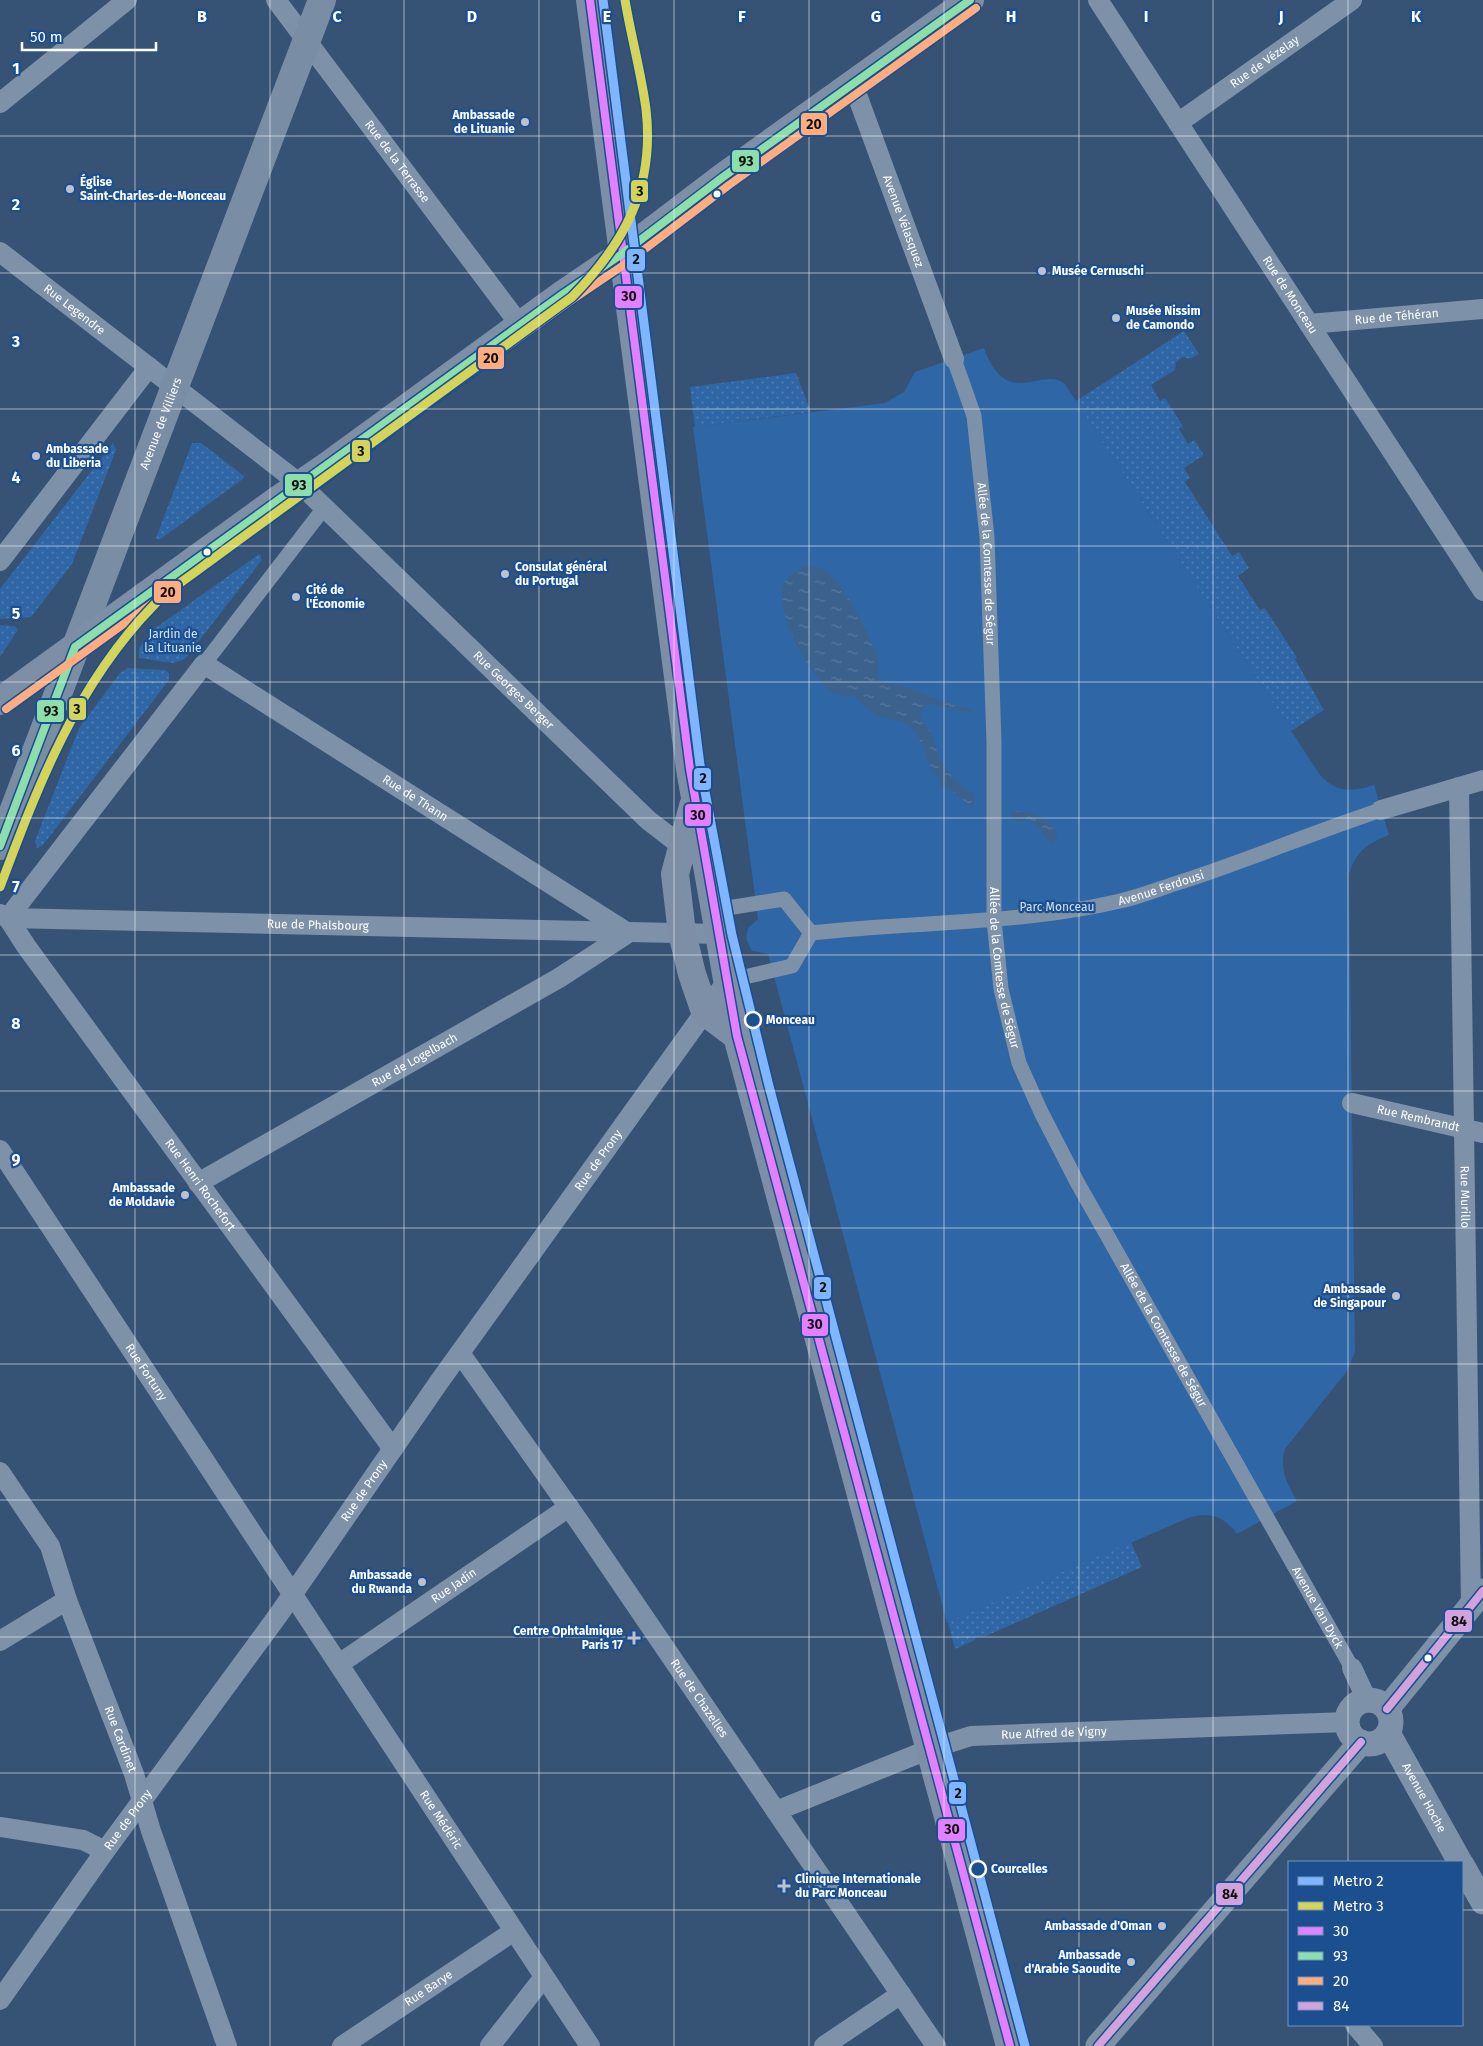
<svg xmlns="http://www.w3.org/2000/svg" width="1483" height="2046" viewBox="0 0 1483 2046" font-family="'Fira Sans',sans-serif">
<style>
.park{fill:#2f66a5}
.garden{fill:url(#garden-dots)}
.water{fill:url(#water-ripples)}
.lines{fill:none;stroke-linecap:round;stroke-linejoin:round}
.pedestrian{stroke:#7d92a8;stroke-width:15}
.minor{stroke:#7d92a8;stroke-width:20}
.tertiary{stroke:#7d92a8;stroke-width:25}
.secondary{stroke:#798da4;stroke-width:28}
.primary{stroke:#7d8ea7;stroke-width:28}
.bus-1-casing{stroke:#1b4f8f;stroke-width:11}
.bus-2-casing{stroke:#1b4f8f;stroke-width:11}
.bus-3-casing{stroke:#1b4f8f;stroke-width:11}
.bus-4-casing{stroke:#1b4f8f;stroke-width:11}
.bus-1{stroke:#e280ff;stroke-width:8}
.bus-2{stroke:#8cdeab;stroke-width:8}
.bus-3{stroke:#ffac80;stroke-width:8}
.bus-4{stroke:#d2a2dc;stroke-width:8}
.metro-1-casing{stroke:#1b4f8f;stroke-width:12}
.metro-2-casing{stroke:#1b4f8f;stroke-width:12}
.metro-1{stroke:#80b6ff;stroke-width:9}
.metro-2{stroke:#d4d45a;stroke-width:9}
.grid{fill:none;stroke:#fff;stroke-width:1;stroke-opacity:0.55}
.poi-dot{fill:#b9c2ce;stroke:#1b4f8f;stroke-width:2}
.bus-dot{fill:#fff;stroke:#1b4f8f;stroke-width:2}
.stop-dot{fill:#1b4f8f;stroke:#fff;stroke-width:2.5}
.labels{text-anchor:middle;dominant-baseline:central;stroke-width:4.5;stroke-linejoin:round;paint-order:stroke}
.street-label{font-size:12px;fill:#fff;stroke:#1b4f8f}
.poi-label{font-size:12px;font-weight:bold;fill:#fff;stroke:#1b4f8f;text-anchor:end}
.park-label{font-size:12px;fill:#cfe3fa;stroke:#1b4f8f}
.stop-label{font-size:12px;font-weight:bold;fill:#fff;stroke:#1b4f8f;text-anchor:start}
.grid-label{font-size:16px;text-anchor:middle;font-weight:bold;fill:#fff;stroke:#1b4f8f;stroke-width:4.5;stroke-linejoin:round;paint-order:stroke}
.line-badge{stroke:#1b4f8f;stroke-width:2}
.pale-badge-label{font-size:14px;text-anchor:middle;font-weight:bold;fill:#111}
</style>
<defs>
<pattern id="garden-dots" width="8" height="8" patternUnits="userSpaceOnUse" patternTransform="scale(1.25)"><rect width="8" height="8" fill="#2f66a5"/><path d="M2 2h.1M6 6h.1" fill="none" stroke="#4e7db2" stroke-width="1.8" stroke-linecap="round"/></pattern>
<pattern id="water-ripples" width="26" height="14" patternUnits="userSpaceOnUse" patternTransform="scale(1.25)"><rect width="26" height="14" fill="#3b618d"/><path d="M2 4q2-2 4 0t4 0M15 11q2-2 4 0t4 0" fill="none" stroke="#58799e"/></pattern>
</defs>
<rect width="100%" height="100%" fill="#365274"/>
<path class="park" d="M984,348C1007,412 1042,365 1065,384L1320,775C1336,793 1352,792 1374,785L1389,835C1367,844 1355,852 1349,875L1355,1352L1347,1371L1285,1449C1279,1469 1287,1483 1297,1501L1237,1534C1224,1516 1209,1511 1188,1518L947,1623L768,954L752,951L746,939L748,928L758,919L693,427L885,403L904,392L915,372Z"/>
<path class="garden" d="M1184,331L1199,354L1190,359L1183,357L1176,362L1175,370L1151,385L1160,401L1165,398L1183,426L1179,429L1188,444L1194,440L1204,455L1184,468L1190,478L1185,482L1232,556L1239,552L1249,568L1238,576L1260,610L1265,608L1297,658L1295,659L1324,710L1291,731L1076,401Z
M796,373L811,412L695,427L690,387Z
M113,443L116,450L72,564L31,617L0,619V589Z
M192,443H201L244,476L243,479L159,540L156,538Z
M259,554L261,556V561L185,659L173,663L139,658V648L154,629Z
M0,625L15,626L18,630L0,657Z
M128,668L165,670L169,673V680L43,845L37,848L35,841L79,728L120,673Z
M1131,1542L1142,1567L986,1636L976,1637L975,1640L955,1649L948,1622Z"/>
<path class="water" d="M805,566C812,566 819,566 824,570C843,581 872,638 878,660C880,667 876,676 881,682L903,686L945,702L974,710V713L931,704L924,706L920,717L931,733L940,759L952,777L968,791L974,792V809L948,788L939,785V778C928,772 925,741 911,727C902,719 889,721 878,716C870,712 860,701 854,696C846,696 838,696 831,691C807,673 764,598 790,574L791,576L801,570L798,568Z
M1011,811C1027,811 1058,817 1057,839L1052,844C1042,837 1039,824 1027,819L1021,822L1010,819Z"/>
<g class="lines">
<g class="pedestrian">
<path id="s1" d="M954,359L974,416L987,537L994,742V920L1001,989L1019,1063L1041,1112L1077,1182L1352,1668"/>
<path d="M204,664L324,508"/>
<path d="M715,910L784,899L811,933"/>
<path id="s2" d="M811,933C914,921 1019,925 1120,901C1138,897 1156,890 1174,884C1244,862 1311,833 1381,810"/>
<path d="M727,981L792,966L811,933"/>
</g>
<g class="minor">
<path id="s3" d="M276,0L520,325"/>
<path id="s4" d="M1098,0L1483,591"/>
<path id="s5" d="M853,84L954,359"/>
<path d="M0,103L127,0"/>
<path id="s6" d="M1178,123L1352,0"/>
<path id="s7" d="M0,252L300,484L648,820L692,854"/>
<path id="s8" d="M1309,324L1483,309"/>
<path d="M0,561L149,367"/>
<path id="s9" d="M1459,787L1471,1607"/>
<path d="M1381,810L1483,780"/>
<path id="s10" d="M0,914L8,918L26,946L393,1449"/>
<path id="s11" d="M8,918L204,664L628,933"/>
<path id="s12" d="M8,918L719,934"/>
<path id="s13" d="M1352,1103L1483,1133"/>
<path id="s14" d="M0,1150L590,2046"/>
<path id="s15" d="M198,1183L559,978L628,933"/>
<path id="s16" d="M460,1353L580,1523L936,2046"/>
<path id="s17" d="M0,1472L50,1546L67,1600L134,1774L151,1831L227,2046"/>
<path d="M0,1641L67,1600"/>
<path id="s18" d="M339,1664L569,1507"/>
<path d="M1352,1668L1367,1700"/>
<path id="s19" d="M776,1811L930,1749L971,1736L1347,1722"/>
<path d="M0,1827L83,1840L105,1851"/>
<path id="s20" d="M0,2000L105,1851L279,1614L439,1382L727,981"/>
<path d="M1355,2025L1373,2046"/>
<path id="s21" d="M342,2046L514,1931"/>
<path d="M490,2046L544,1977"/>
<path d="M824,2046L901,1994"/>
</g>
<g class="tertiary">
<circle cx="1369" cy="1722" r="22"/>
<path d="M1387,1709L1483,1591"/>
<path id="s22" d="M1388,1733L1460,1862"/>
<path d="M1462,1865L1483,1902"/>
<path d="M1098,2046L1361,1742"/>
</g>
<path class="secondary" id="s23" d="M0,846L322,0"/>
<path class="primary" d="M590,0L690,769L737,1036L1010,2046
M0,701L276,501L327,466L563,294L622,254L723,177L970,0
M693,806L675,874L682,933L692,974L705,1012L737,1036"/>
<g class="bus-1-casing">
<path id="bus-1" d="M590,0L690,769L737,1036L1010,2046"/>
</g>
<g class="bus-2-casing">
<path id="bus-2" d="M75,647L563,294L622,254L723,177L970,0
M0,846L75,647"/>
</g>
<g class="bus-3-casing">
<path id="bus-3" d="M6,709L569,302L628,262L729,185L976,8"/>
</g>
<g class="bus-4-casing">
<path id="bus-4" d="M1387,1709L1483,1591
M1098,2046L1361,1742"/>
</g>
<use href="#bus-1" class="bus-1"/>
<use href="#bus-2" class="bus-2"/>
<use href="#bus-3" class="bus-3"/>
<use href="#bus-4" class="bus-4"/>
<g class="metro-1-casing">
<path id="metro-1" d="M603,0L700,765L732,935L769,1086L1025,2046"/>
</g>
<g class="metro-2-casing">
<path id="metro-2" d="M0,887C38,786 76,685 153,606C168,590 188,578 206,564L572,297C625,243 655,187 646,109C641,72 631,36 625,0"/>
</g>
<use href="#metro-1" class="metro-1"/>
<use href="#metro-2" class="metro-2"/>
</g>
<path class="grid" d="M135,0V2046M270,0V2046M404,0V2046M539,0V2046M674,0V2046M809,0V2046M944,0V2046M1079,0V2046M1213,0V2046M1348,0V1862M0,136H1483M0,273H1483M0,409H1483M0,546H1483M0,682H1483M0,818H1483M0,955H1483M0,1091H1483M0,1228H1483M0,1364H1483M0,1500H1483M0,1637H1483M0,1773H1483M0,1910H1289M1462,1910H1483M1348,2025V2046"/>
<g class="poi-dot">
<circle cx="525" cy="122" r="5"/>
<circle cx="70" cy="189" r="5"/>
<circle cx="1042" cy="271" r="5"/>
<circle cx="1116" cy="318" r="5"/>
<circle cx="36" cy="456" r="5"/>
<circle cx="505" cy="574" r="5"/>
<circle cx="296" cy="597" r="5"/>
<circle cx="185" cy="1195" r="5"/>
<circle cx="1396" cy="1296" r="5"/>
<circle cx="422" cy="1582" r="5"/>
<path d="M631.5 1630.5h5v5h5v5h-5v5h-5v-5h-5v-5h5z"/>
<path d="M781.5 1878.5h5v5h5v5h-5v5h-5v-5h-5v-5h5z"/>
<circle cx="1162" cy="1926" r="5"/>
<circle cx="1131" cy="1962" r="5"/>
</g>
<g class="bus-dot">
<circle cx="717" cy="194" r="4.5"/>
<circle cx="207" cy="552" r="4.5"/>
<circle cx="1428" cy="1658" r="4.5"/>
</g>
<g class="stop-dot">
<circle cx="753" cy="1020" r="8"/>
<circle cx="978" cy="1869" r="8"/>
</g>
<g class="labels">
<g class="street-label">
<text stroke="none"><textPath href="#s6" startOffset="106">Rue de Vézelay</textPath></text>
<text stroke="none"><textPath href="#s3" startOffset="202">Rue de la Terrasse</textPath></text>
<text stroke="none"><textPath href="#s5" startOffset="146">Avenue Vélasquez</textPath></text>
<text stroke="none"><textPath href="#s4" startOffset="352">Rue de Monceau</textPath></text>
<text stroke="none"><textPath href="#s7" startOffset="94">Rue Legendre</textPath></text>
<text stroke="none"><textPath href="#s8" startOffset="88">Rue de Téhéran</textPath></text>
<text stroke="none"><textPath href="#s23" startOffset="452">Avenue de Villiers</textPath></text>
<text stroke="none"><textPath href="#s1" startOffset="209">Allée de la Comtesse de Ségur</textPath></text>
<text stroke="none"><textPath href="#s7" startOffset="676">Rue Georges Berger</textPath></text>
<text stroke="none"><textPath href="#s11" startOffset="571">Rue de Thann</textPath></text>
<text stroke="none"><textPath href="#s2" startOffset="354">Avenue Ferdousi</textPath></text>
<text stroke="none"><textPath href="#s12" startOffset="310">Rue de Phalsbourg</textPath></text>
<text stroke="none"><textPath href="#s1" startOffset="614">Allée de la Comtesse de Ségur</textPath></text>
<text stroke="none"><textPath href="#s15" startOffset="249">Rue de Logelbach</textPath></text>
<text stroke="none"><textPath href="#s13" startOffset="68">Rue Rembrandt</textPath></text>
<text stroke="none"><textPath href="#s20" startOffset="1031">Rue de Prony</textPath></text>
<text stroke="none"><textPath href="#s10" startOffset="338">Rue Henri Rochefort</textPath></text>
<text stroke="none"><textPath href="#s9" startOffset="410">Rue Murillo</textPath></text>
<text stroke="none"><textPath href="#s1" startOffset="1019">Allée de la Comtesse de Ségur</textPath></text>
<text stroke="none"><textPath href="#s14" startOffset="266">Rue Fortuny</textPath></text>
<text stroke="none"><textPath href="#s20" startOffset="626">Rue de Prony</textPath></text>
<text stroke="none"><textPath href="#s18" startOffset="139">Rue Jadin</textPath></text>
<text stroke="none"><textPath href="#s1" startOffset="1332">Avenue Van Dyck</textPath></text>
<text stroke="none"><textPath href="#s16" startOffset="420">Rue de Chazelles</textPath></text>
<text stroke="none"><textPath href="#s19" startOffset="292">Rue Alfred de Vigny</textPath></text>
<text stroke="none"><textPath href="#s17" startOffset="295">Rue Cardinet</textPath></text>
<text stroke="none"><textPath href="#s22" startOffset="74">Avenue Hoche</textPath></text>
<text stroke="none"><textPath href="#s20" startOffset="221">Rue de Prony</textPath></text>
<text stroke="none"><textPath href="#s14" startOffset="802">Rue Médéric</textPath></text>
<text stroke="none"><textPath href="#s21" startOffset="104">Rue Barye</textPath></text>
</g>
<g class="poi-label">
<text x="515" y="115">Ambassade<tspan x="515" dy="14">de Lituanie</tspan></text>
<text x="80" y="182" text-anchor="start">Église<tspan x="80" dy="14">Saint-Charles-de-Monceau</tspan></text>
<text x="1052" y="271" text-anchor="start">Musée Cernuschi</text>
<text x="1126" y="311" text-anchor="start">Musée Nissim<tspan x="1126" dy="14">de Camondo</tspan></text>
<text x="46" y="449" text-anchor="start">Ambassade<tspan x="46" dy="14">du Liberia</tspan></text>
<text x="515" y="567" text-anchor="start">Consulat général<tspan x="515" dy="14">du Portugal</tspan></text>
<text x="306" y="590" text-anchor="start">Cité de<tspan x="306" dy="14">l'Économie</tspan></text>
<text x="175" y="1188">Ambassade<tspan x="175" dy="14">de Moldavie</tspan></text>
<text x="1386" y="1289">Ambassade<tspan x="1386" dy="14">de Singapour</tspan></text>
<text x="412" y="1575">Ambassade<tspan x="412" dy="14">du Rwanda</tspan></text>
<text x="623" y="1631">Centre Ophtalmique<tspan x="623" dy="14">Paris 17</tspan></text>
<text x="795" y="1879" text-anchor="start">Clinique Internationale<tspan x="795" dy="14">du Parc Monceau</tspan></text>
<text x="1152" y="1926">Ambassade d'Oman</text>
<text x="1121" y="1955">Ambassade<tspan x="1121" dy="14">d'Arabie Saoudite</tspan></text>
</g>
<g class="park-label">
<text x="173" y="634">Jardin de<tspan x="173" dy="14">la Lituanie</tspan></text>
<text x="1057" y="907">Parc Monceau</text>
</g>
<g class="stop-label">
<text x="766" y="1020">Monceau</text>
<text x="991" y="1869">Courcelles</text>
</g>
</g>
<g class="grid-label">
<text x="202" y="22">B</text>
<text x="337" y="22">C</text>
<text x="472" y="22">D</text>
<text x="607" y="22">E</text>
<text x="742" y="22">F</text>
<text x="876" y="22">G</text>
<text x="1011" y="22">H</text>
<text x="1146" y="22">I</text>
<text x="1281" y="22">J</text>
<text x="1416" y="22">K</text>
<text x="16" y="74">1</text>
<text x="16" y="210">2</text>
<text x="16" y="347">3</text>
<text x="16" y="483">4</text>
<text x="16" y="619">5</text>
<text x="16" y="756">6</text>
<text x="16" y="892">7</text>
<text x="16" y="1029">8</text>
<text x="16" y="1165">9</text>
</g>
<g class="line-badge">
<rect x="800" y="112" width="28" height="24" rx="5" fill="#ffac80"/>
<rect x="731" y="149" width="29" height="24" rx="5" fill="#8cdeab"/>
<rect x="630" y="179" width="19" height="24" rx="5" fill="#d4d45a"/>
<rect x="626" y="248" width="20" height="24" rx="5" fill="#80b6ff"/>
<rect x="614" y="285" width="29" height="24" rx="5" fill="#e280ff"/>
<rect x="477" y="346" width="28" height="24" rx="5" fill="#ffac80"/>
<rect x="351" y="439" width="20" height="24" rx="5" fill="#d4d45a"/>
<rect x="284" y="473" width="29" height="24" rx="5" fill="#8cdeab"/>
<rect x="153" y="580" width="29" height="24" rx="5" fill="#ffac80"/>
<rect x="68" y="697" width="19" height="24" rx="5" fill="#d4d45a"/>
<rect x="36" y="699" width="29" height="24" rx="5" fill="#8cdeab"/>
<rect x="693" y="767" width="19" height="24" rx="5" fill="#80b6ff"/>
<rect x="684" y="803" width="28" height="24" rx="5" fill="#e280ff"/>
<rect x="813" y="1276" width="19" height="24" rx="5" fill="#80b6ff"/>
<rect x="801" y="1313" width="28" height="24" rx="5" fill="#e280ff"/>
<rect x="1444" y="1609" width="29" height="24" rx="5" fill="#d2a2dc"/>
<rect x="948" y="1781" width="19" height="24" rx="5" fill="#80b6ff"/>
<rect x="937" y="1818" width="29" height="24" rx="5" fill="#e280ff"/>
<rect x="1215" y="1882" width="29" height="24" rx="5" fill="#d2a2dc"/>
</g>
<g class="pale-badge-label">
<text x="814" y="129">20</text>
<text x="746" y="166">93</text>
<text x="640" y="196">3</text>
<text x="636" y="264">2</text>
<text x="629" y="301">30</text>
<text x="491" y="363">20</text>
<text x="361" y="456">3</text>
<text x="299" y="490">93</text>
<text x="168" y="597">20</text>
<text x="77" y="714">3</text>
<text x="51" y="716">93</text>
<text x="703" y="783">2</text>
<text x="698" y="820">30</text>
<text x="823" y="1292">2</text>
<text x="815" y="1329">30</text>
<text x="1459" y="1626">84</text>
<text x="958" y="1798">2</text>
<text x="952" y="1834">30</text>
<text x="1230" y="1899">84</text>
</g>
<rect x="1288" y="1861" width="175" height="165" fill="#1b4f8f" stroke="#7695bc"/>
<rect x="1298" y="1877" width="25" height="8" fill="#80b6ff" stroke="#7695bc"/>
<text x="1333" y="1886" font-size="15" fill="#ffffff">Metro 2</text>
<rect x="1298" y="1902" width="25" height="8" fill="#d4d45a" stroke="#7695bc"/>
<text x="1333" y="1911" font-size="15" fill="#ffffff">Metro 3</text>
<rect x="1298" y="1927" width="25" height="8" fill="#e280ff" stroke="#7695bc"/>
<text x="1333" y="1936" font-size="15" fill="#ffffff">30</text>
<rect x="1298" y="1952" width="25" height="8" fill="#8cdeab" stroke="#7695bc"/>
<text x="1333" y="1961" font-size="15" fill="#ffffff">93</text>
<rect x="1298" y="1977" width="25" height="8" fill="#ffac80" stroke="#7695bc"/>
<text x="1333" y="1986" font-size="15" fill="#ffffff">20</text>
<rect x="1298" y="2002" width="25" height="8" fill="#d2a2dc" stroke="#7695bc"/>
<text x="1333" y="2011" font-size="15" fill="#ffffff">84</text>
<path d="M22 42v8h134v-8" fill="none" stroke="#ffffff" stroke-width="2.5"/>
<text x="30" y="42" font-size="15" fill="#ffffff" stroke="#1b4f8f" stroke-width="4" paint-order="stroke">50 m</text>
</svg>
